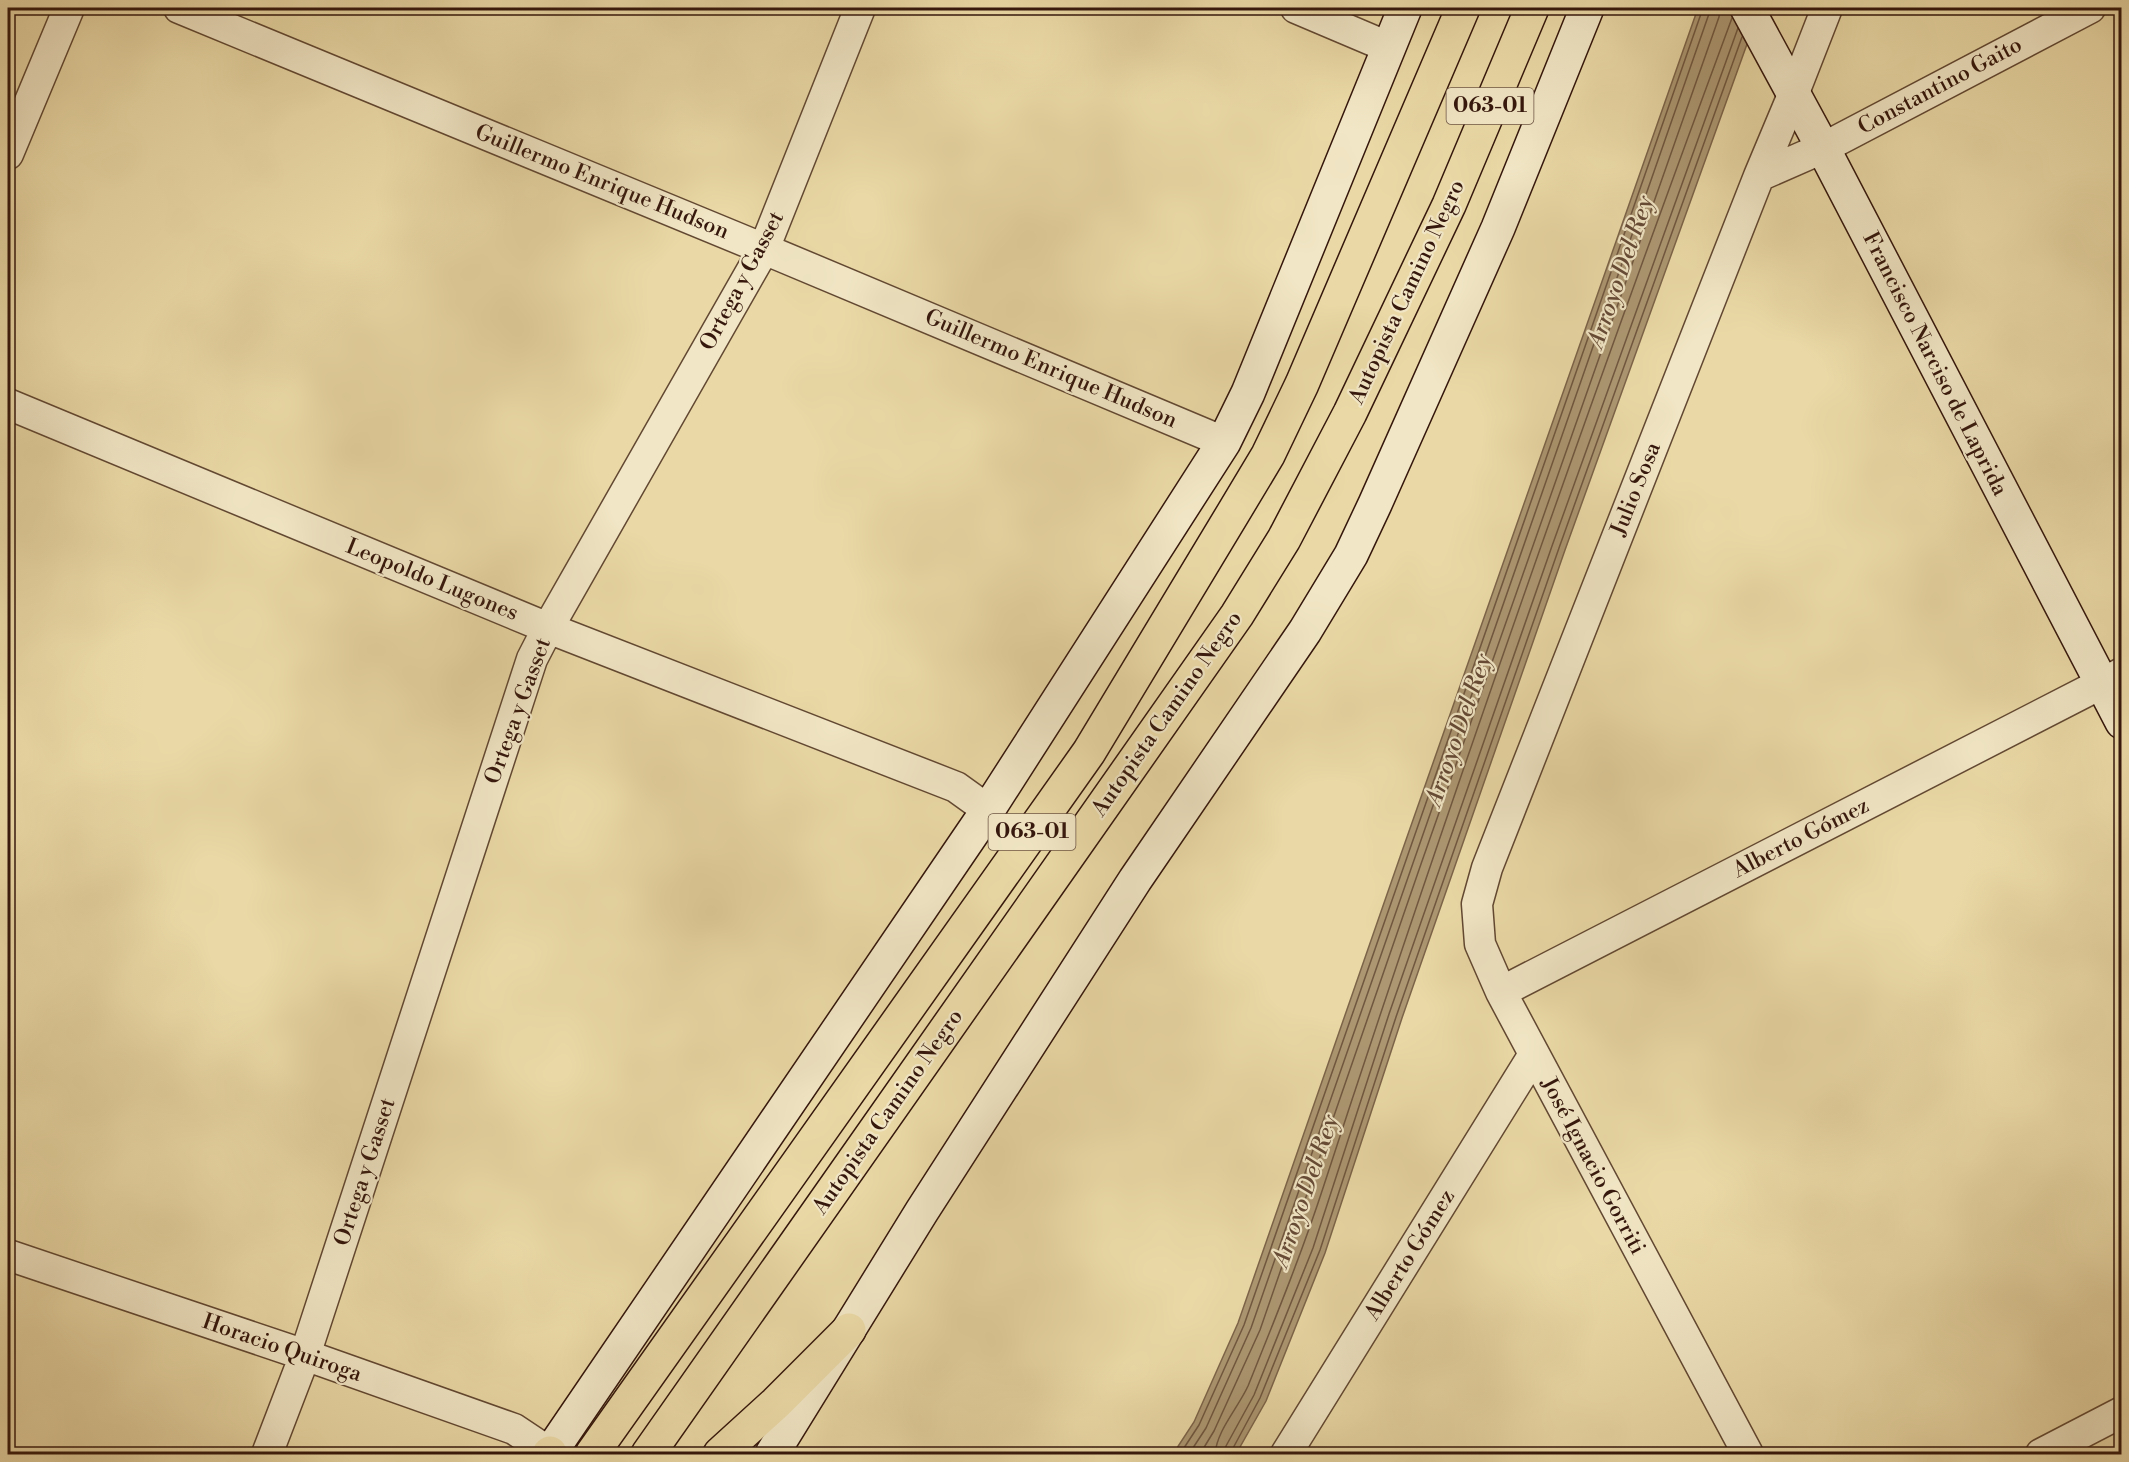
<svg xmlns="http://www.w3.org/2000/svg" width="2129" height="1462" viewBox="0 0 2129 1462" font-family="'Libre Bodoni',serif">
<style>
.water{fill:#ac9772;stroke:#7c6449;stroke-width:1.5}
.lines{fill:none;stroke-linecap:round;stroke-linejoin:round}
.shore{stroke:#70573f;stroke-width:1.5}
.street-casing{stroke:#624832;stroke-width:33}
.secondary-casing{stroke:#35170c;stroke-width:36}
.highway-casing{stroke:#35170c;stroke-width:36}
.street{stroke:#f1e6c5;stroke-width:30}
.secondary{stroke:#f1e6c5;stroke-width:33}
.highway{stroke:#ead9a6;stroke-width:33}
.labels{text-anchor:middle;dominant-baseline:central;stroke-width:4.5;stroke-linejoin:round;paint-order:stroke}
.shield{fill:#f1e6c5;stroke:#6d5544;stroke-width:1.5}
.shield-label{font-size:21px;font-weight:bold;fill:#35170c}
.street-label{font-size:22px;fill:#35170c;stroke:#f1e6c5}
.water-label{font-size:24px;font-style:italic;fill:#654a35;stroke:#f1e6c5}
</style>
<rect width="100%" height="100%" fill="#ead9a6"/>
<filter id="stains"><feTurbulence type="fractalNoise" baseFrequency=".00333" numOctaves="4"/><feColorMatrix values="0 0 0 0 .2 0 0 0 0 .09 0 0 0 0 .02 0 0 0 .5 -.17"/></filter>
<radialGradient id="worn" r=".72"><stop offset=".6" stop-color="#630" stop-opacity="0"/><stop offset="1" stop-color="#630" stop-opacity=".3"/></radialGradient>
<path class="water" d="M1698,8H1760L1565,550L1402,1018L1325,1253L1266,1401L1236,1454H1173L1194,1422L1238,1323L1400,857Z"/>
<g class="lines">
<path class="shore" d="M1180,1454L1199,1425L1244,1325L1703,8
M1189,1454L1206,1428L1251,1328L1711,8
M1200,1454L1214,1431L1260,1330L1421,864L1719,17L1720,8
M1215,1454C1217,1430 1238,1408 1248,1386C1275,1319 1302,1253 1324,1185C1452,793 1589,404 1732,18
M1224,1454L1226,1446L1254,1395L1313,1248L1389,1014L1552,546L1738,28
M1232,1454V1450L1260,1398L1320,1250L1396,1017L1559,548L1742,37"/>
<g class="street-casing">
<path id="street" d="M179,8L764,249L1224,442
M1296,8L1388,47
M8,154L69,8
M1759,176L1793,95L1827,8
M8,404L548,628L956,787L988,810
M1501,992L2122,673
M8,1255L305,1355L514,1429L550,1453
M267,1454L305,1355L532,659L548,628L764,249L860,8
M1286,1454L1533,1056
M1748,1454L1501,992L1480,944L1477,904L1487,868L1759,176L1823,148L2090,8
M2041,1454L2122,1412"/>
</g>
<g class="secondary-casing">
<path id="secondary" d="M1747,8L1823,148L2122,722
M550,1453L988,810L1224,442L1248,393L1405,8
M772,1454L922,1211L1135,880L1305,631L1351,555L1375,504L1498,228L1587,8"/>
</g>
<g class="highway-casing">
<path id="highway" d="M549,1454L550,1453
M592,1454L1089,752L1232,515L1268,455L1302,384L1463,8
M648,1454L1237,615L1284,539L1350,413L1449,205L1532,8
M720,1454L776,1403L849,1330"/>
</g>
<use href="#street" class="street"/>
<use href="#secondary" class="secondary"/>
<use href="#highway" class="highway"/>
</g>
<g class="labels">
<g class="shield">
<rect x="1446.5" y="88" width="87" height="36" rx="4.5"/>
<rect x="988.5" y="814" width="87" height="36" rx="4.5"/>
</g>
<g class="shield-label">
<text x="1490" y="106">063-01</text>
<text x="1032" y="832">063-01</text>
</g>
<g class="street-label">
<text transform="translate(1940 86) rotate(-28)">Constantino Gaito</text>
<text transform="translate(602 182) rotate(22)">Guillermo Enrique Hudson</text>
<text transform="translate(742 281) rotate(-62)">Ortega y Gasset</text>
<text transform="translate(1407 292) rotate(-65)">Autopista Camino Negro</text>
<text transform="translate(1935 364) rotate(63)">Francisco Narciso de Laprida</text>
<text transform="translate(1051 369) rotate(23)">Guillermo Enrique Hudson</text>
<text transform="translate(1636 489) rotate(-68)">Julio Sosa</text>
<text transform="translate(432 580) rotate(22)">Leopoldo Lugones</text>
<text transform="translate(518 711) rotate(-70)">Ortega y Gasset</text>
<text transform="translate(1167 714) rotate(-55)">Autopista Camino Negro</text>
<text transform="translate(1801 838) rotate(-27)">Alberto Gómez</text>
<text transform="translate(888 1112) rotate(-55)">Autopista Camino Negro</text>
<text transform="translate(1593 1166) rotate(62)">José Ignacio Gorriti</text>
<text transform="translate(365 1172) rotate(-72)">Ortega y Gasset</text>
<text transform="translate(1410 1255) rotate(-58)">Alberto Gómez</text>
<text transform="translate(282 1348) rotate(19)">Horacio Quiroga</text>
</g>
<g class="water-label">
<text transform="translate(1621 272) rotate(-71)">Arroyo Del Rey</text>
<text transform="translate(1459 730) rotate(-71)">Arroyo Del Rey</text>
<text transform="translate(1306 1191) rotate(-71)">Arroyo Del Rey</text>
</g>
</g>
<rect width="2129" height="1462" fill="none" stroke="#ead9a6" stroke-width="30"/>
<rect x="9" y="9" width="2111" height="1444" fill="none" stroke="#35170c" stroke-width="3"/>
<rect x="15" y="15" width="2099" height="1432" fill="none" stroke="#35170c" stroke-width="1.5"/>
<rect width="100%" height="100%" filter="url(#stains)"/>
<rect width="100%" height="100%" fill="url(#worn)"/>
</svg>
